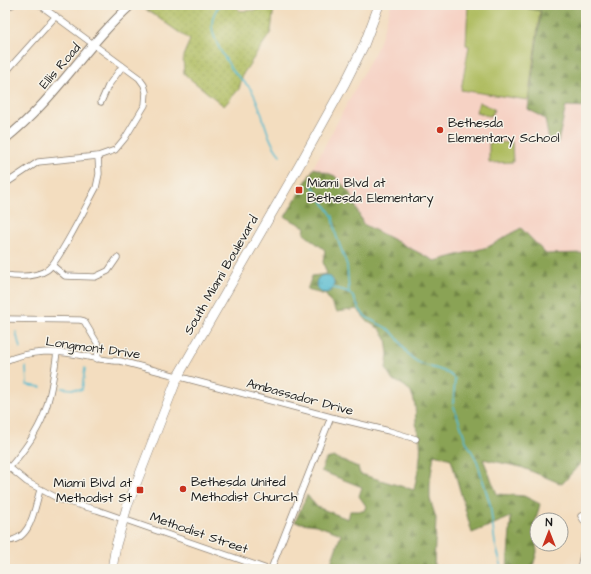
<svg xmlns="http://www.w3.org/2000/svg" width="591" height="574" viewBox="0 0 591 574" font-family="'Architects Daughter',sans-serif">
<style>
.built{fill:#f6d2c4}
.grass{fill:url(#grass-dots);stroke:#646c3c}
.forest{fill:url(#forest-firs);stroke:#536038}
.park{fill:#adbb5d;stroke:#646c3c}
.water{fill:url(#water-ripples);stroke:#376b76}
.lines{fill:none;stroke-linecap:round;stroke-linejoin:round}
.stream{stroke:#52bad0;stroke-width:1.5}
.minor-casing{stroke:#887c6e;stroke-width:7}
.secondary-casing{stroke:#887c6e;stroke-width:10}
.primary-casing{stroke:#887c6e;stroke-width:10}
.minor{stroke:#fff;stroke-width:5.5}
.secondary{stroke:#fff;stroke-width:8}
.primary{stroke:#fff;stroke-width:9}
.poi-dot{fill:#c8321e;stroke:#f7f3e8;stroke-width:1.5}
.labels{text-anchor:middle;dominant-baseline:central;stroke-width:3;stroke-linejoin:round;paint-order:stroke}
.street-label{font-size:13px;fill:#1c1c1c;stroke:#f7f3e8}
.poi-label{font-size:13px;fill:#1c1c1c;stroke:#f7f3e8;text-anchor:start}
</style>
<defs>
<pattern id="grass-dots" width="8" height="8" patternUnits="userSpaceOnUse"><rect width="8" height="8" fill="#adbb5d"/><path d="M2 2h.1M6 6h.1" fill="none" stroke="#94a050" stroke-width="1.8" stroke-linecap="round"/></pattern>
<pattern id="forest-firs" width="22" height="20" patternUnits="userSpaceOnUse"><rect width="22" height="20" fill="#8aa354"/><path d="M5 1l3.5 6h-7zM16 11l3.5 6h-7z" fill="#708445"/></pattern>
<pattern id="water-ripples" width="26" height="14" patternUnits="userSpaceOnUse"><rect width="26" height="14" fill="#52bad0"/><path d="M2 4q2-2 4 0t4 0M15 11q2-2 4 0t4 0" fill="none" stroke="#479fb2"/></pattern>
</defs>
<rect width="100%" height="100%" fill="#f7f3e8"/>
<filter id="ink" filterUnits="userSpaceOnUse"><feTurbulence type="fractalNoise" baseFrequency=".025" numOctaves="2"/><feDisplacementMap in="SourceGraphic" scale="8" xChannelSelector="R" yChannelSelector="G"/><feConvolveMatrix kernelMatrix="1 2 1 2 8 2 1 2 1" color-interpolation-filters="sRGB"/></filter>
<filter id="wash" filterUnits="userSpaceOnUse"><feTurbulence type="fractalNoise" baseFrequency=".012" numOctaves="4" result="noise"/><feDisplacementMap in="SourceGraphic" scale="16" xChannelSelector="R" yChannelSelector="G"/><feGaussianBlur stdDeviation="0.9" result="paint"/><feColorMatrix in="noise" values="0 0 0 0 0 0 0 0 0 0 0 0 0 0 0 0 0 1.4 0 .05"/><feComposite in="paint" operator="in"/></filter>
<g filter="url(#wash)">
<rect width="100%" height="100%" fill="#f3ddbf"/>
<path class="built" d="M391,5H513L541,11L528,109L545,119L549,141L558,142L566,106L586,107V253L546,254L521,228L488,247L435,261L300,192L379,44Z"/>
<path class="grass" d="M147,5H235L240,11L257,10L259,5H274L271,32L243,74L239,89L224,106L184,74L183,56L190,40L144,8Z"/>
<path class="forest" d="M513,5H586V107L566,106L558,142L549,141L545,119L528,109L541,11Z
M314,168L335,176L351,195L363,224L435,261L488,247L521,228L546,254L586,253V457L562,484L521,467L483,459L497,494L524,496L540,504L534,527L537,552L532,569H507L511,517L472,533L451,459L434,454L430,481V499L436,518L434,567L429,566L428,569H329L341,534L316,525L295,522L307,495L317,507L348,519L350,511H364L366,506L359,496L362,487L321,471L326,459L334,457L358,467L360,474L414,490C417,474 422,458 420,441C419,435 417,429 416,423C415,401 416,388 392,380L386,368L388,354L386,339L380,329L368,322L357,309L337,312L326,295L307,290L312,276L327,274L323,262L325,250L304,234L305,227L285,217Z"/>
<path class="park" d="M468,5H509L540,11L528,100L461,90L469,46L466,45Z
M479,102L494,109L492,115L488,116L476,112Z
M512,142L513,162L489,163V143Z"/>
<path class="water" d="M316 284a9 9 0 1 1 18 0a9 9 0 1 1-18 0Z"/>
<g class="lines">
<path class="stream" d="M220,5C205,21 214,39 223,55C227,61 230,68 235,73C240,79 248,84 252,91C264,111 265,138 280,155
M312,185L333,217L336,235L347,265L349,292
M333,288C359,292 350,298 363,314C370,322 383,324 392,332C400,340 404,351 412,358C425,370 442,365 455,379L453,404L466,441L477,461L490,504L495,543L502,568
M16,332L20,348
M26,367L27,385L41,387
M62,388L82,390L85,368"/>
</g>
</g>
<g filter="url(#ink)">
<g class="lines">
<g class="minor-casing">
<path id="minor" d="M9,6L12,5
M5,73L56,16
M101,102L108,86L122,67
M5,184L38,162L98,156L115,150L125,138L145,105L146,92L144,85L139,78L40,5
M52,265L65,276L95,277L108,271L117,258
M5,275C19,277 35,278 47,270C59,262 87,204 96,188L99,174L98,156
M5,319L80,320L84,321L99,346L97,359
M5,361C31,350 56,350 84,356C96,358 107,361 120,361L331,417L389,431L416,439
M5,464L27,482L61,500L97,510L267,569
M9,468C45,427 50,405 57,352
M581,516L586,524
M5,541C31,542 34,510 40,490
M271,569L331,417
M580,569L586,539"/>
</g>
<g class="secondary-casing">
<path id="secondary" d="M5,139C54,101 85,46 131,5"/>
</g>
<g class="primary-casing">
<path id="primary" d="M112,569L116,545L127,507L178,376L299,166L345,83L364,45L379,5"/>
</g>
<use href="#minor" class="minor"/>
<use href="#secondary" class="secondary"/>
<use href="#primary" class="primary"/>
</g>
</g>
<g class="poi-dot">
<circle cx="440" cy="130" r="4"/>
<rect x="295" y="186" width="8" height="8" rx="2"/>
<circle cx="183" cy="489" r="4"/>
<rect x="136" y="486" width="8" height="8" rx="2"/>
</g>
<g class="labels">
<g class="street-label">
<text transform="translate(60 66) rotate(-49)">Ellis Road</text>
<text transform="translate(221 275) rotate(-60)">South Miami Boulevard</text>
<text transform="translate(93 348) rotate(8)">Longmont Drive</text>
<text transform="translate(300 397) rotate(15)">Ambassador Drive</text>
<text transform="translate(199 533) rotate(19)">Methodist Street</text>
</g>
<g class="poi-label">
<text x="448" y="123">Bethesda<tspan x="448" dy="15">Elementary School</tspan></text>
<text x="307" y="183">Miami Blvd at<tspan x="307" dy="15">Bethesda Elementary</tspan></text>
<text x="191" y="482">Bethesda United<tspan x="191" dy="15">Methodist Church</tspan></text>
<text x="132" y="483" text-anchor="end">Miami Blvd at<tspan x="132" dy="15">Methodist St</tspan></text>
</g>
</g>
<rect width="591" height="574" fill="none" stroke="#f7f3e8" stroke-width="20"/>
<g transform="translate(549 532)"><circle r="19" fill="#f7f3e8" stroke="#9f9d96"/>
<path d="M0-3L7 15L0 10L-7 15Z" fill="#c8321e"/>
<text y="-6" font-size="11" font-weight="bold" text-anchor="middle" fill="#1c1c1c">N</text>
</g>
</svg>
